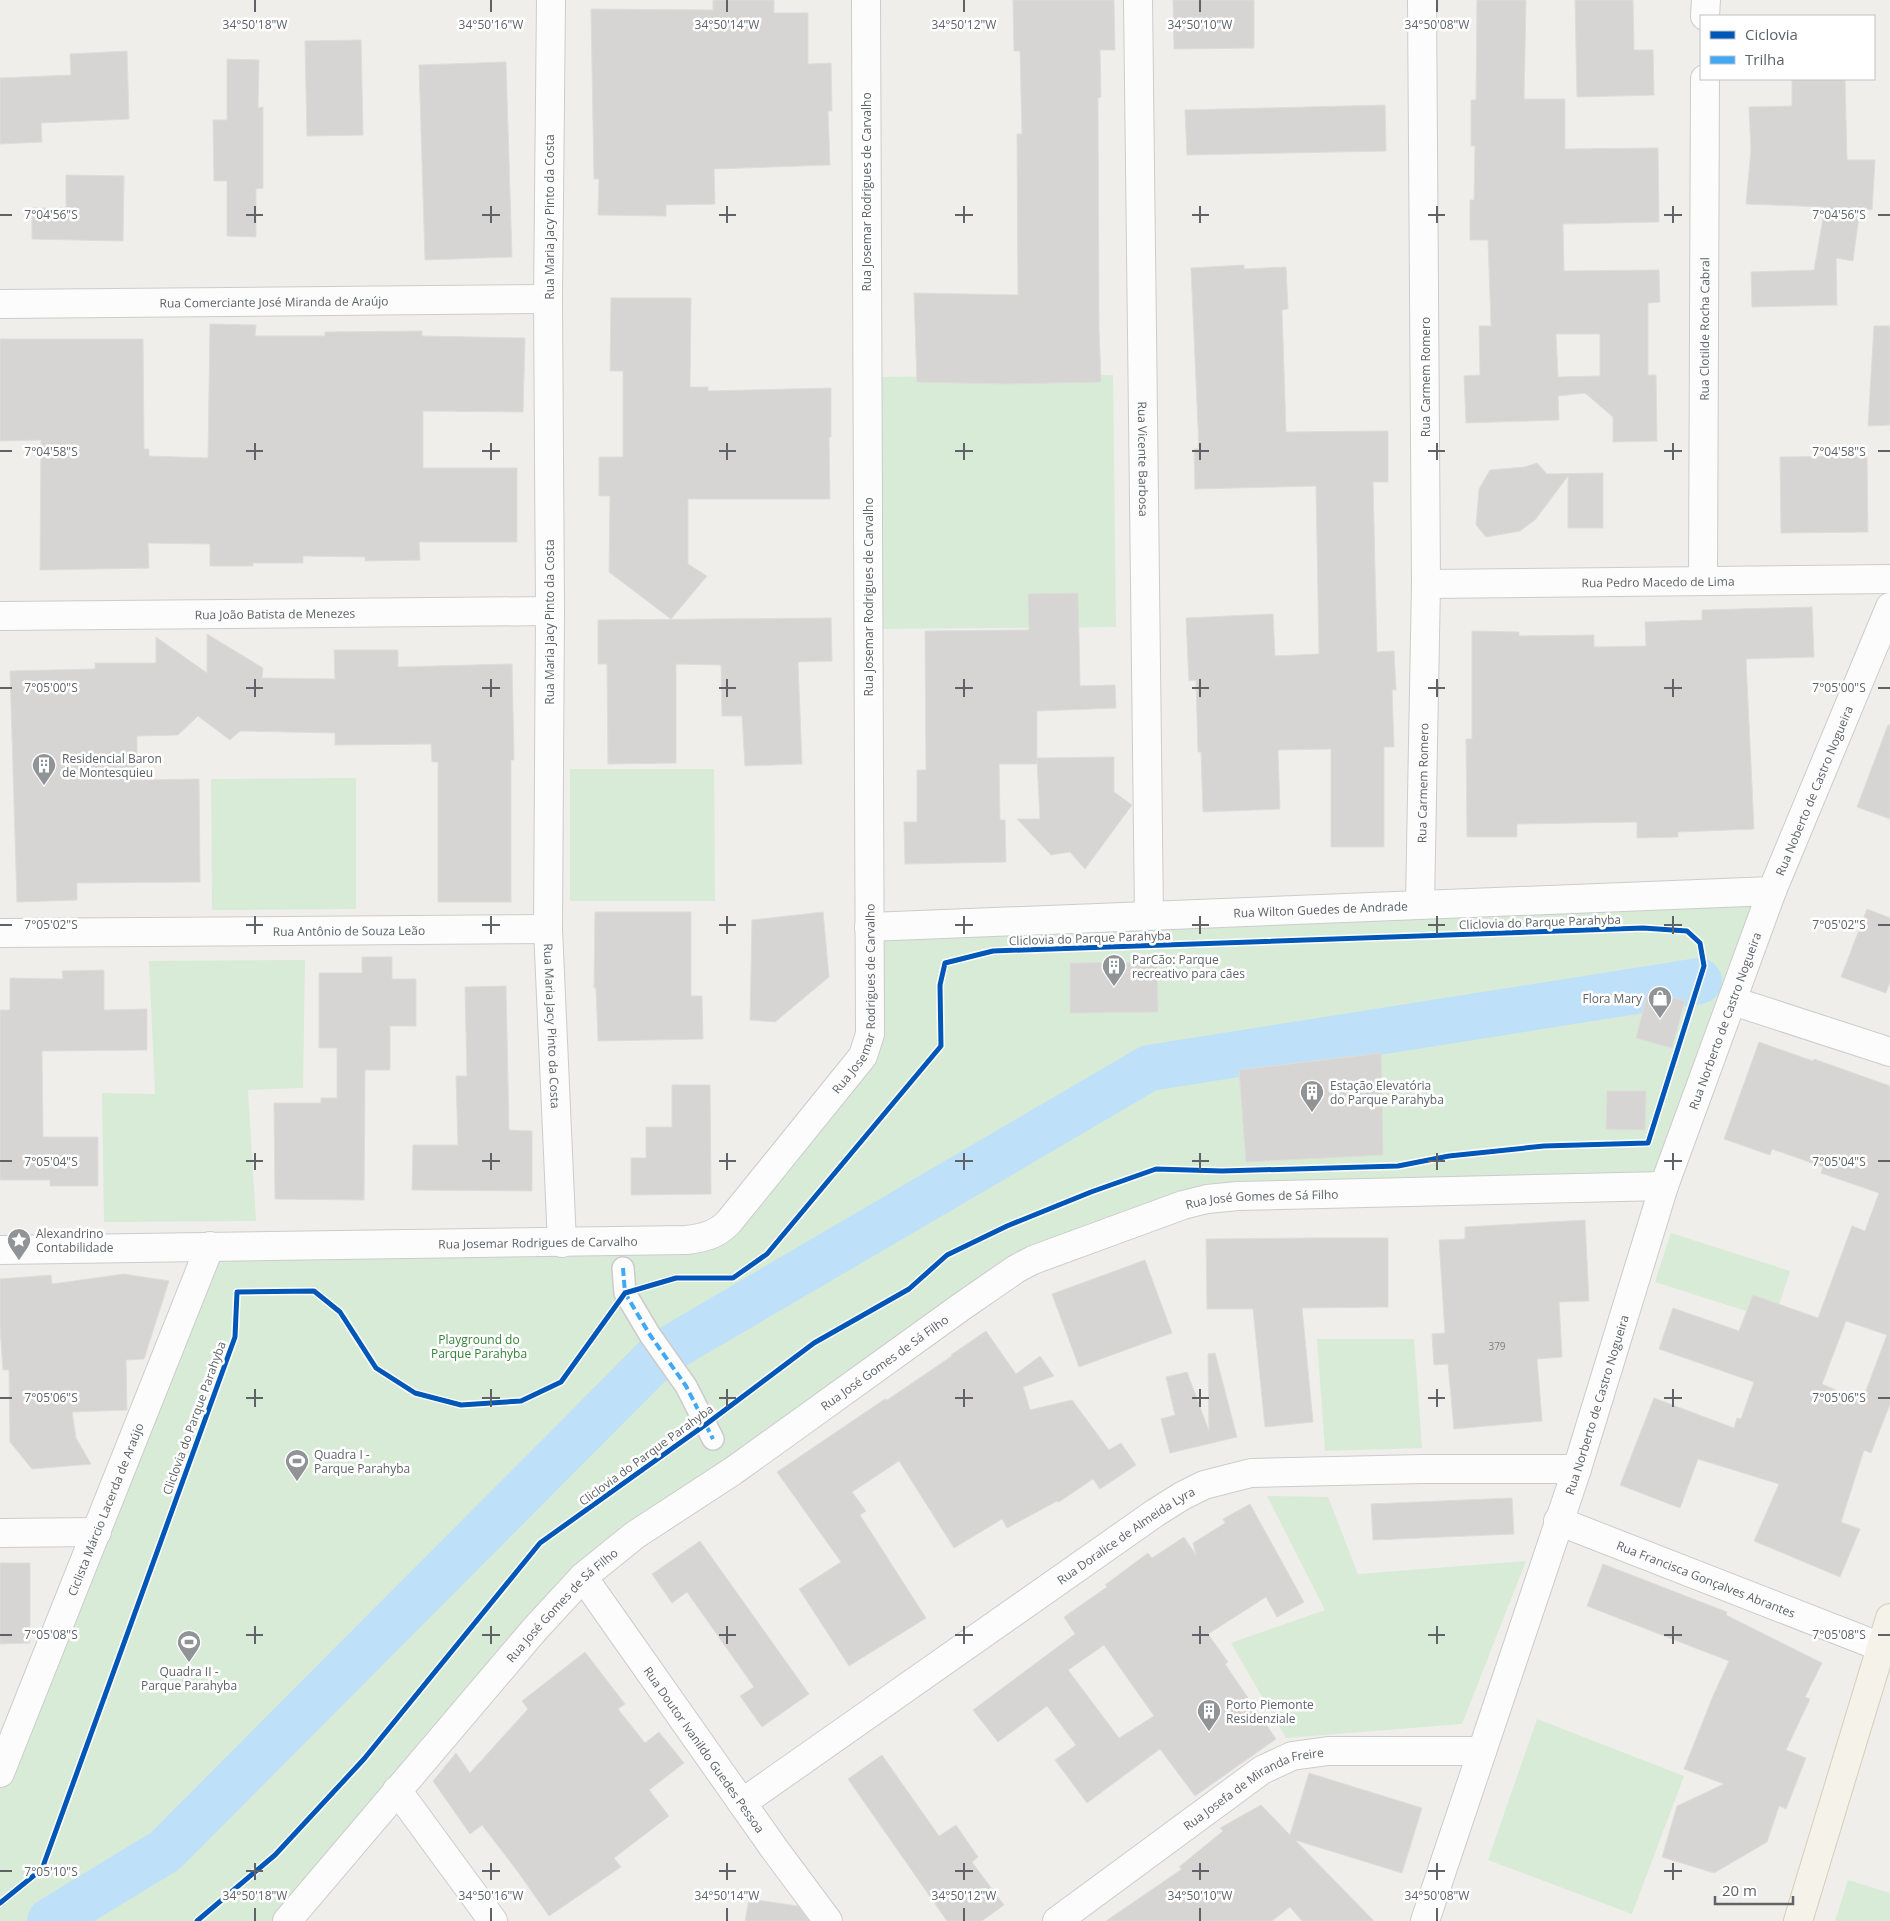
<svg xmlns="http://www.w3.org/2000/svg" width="1890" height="1921" viewBox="0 0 1890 1921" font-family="'Open Sans',sans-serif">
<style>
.green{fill:#d8ebd6}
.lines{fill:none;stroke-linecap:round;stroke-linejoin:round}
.river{stroke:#bfe0f9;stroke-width:46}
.building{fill:#d6d5d3;stroke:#deddd9;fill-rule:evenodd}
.pedestrian-casing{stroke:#cbcccc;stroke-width:24}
.minor-casing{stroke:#cbcccc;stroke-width:30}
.primary-casing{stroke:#d7ceb8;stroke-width:30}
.pedestrian{stroke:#fdfcfc;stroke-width:21}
.minor{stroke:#fdfcfc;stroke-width:28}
.primary{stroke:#f4f2e9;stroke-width:28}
.quiet{stroke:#3fa9f5;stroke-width:4;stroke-dasharray:8 4;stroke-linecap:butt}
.cycleway-casing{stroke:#fff;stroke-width:8}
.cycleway{stroke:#0057b8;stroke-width:5}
.ticks{fill:none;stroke:#5f6368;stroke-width:2}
.labels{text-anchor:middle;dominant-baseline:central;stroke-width:5;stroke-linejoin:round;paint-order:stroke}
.number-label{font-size:10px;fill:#7e8184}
.street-label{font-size:12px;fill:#5f6368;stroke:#fff}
.poi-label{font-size:12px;fill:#5f6368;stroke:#fff;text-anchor:start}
.park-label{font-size:12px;fill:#348238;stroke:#fff}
.ticks-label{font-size:12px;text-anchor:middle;fill:#5f6368;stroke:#fff;stroke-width:5;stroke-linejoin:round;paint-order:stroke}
</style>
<rect width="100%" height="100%" fill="#efeeea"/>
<path class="green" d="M1113,375L1116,627L875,629L873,377Z
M570,769H714L715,901H570Z
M356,778V909L212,910L211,779Z
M1776,887L1667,1190L1200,1208L1024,1269L591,1574L281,1921H0V1788L215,1244L726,1239L877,1045L876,917Z
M305,960L303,1088L248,1090L256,1221L104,1222L102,1093L155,1094L149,961Z
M1671,1233L1790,1271L1774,1320L1655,1282Z
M1317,1339H1414L1422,1448L1325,1451Z
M1267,1496L1328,1497L1358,1574L1526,1561L1462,1724L1286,1738L1231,1643L1325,1610Z
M1537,1719L1684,1776L1632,1914L1488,1860Z
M1848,1880L1890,1893V1921H1835Z"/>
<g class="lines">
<path class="river" d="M50,1921L165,1851L659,1355L1149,1068L1699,981"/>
</g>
<path class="building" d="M713,0H774V13H808V64L831,63L832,111H828L830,165L714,169L715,204L666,205V216L598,215L599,179H594L591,9L713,10Z
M1013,0H1114L1115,50H1100L1101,97L1098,98L1099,328L1101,382L1008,384L917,382L914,293L1018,295L1017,134H1022L1020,51H1014Z
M1173,0H1254V48L1174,49Z
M1477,0H1526L1524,99H1565V149L1658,148L1659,222L1563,224L1564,271L1659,270L1660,302L1648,303V375H1656L1657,441L1613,442V417L1585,393L1558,396L1559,420L1466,423L1464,376L1480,375L1479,326H1491L1488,240H1470V200H1474L1475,146H1471V100H1476ZM1556,334H1600V376L1558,377Z
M1575,0H1633L1634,50H1653L1654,95L1577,97Z
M361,40L363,135L307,136L305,41Z
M127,51L129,119L41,123L42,142L0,144V78L71,75L70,54Z
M227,59L259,60L258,108L263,107V188L256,189V237L227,236V181H214L213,120H227Z
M506,62L512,257L425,260L419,65Z
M1792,79H1845L1847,160H1875L1872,210L1860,209L1853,261L1836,258L1837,305L1752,307L1751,272L1814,270L1825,207L1746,204L1751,150L1749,107L1792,106Z
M1385,105L1386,151L1187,155L1185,110Z
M66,175L124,176L123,241L32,239V208H66Z
M1244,265V269L1286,267L1288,309L1282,310L1286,432L1388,431V482H1373L1377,652L1394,651L1396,690H1392L1394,747H1384V847H1331V749L1278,750L1280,809L1203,812L1201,752H1198L1196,680L1189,681L1186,618L1273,614L1275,656L1319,654L1316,486L1195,489L1194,449H1199L1191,268Z
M611,298H691L690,387H708V391L831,388V437H829L830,499H688V564L707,576L671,619L609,572L610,496H599V457H623V371H610Z
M210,324L256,325L255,336H325V332L422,331V336L525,338L523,412L423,411V468H517V542H419L420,560L365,561V557L303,556V563H253V566H210V544L148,543L149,568L40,570L41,440L0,441V339H143L144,449H149V456L208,458Z
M1874,326H1890V425L1868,426Z
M1867,456L1868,532L1781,533L1780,457Z
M1537,463L1547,474L1603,473V528H1568V476L1535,520L1520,531L1486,537L1476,525L1479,489L1490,470L1525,467Z
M1078,593L1080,686L1115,685L1116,708L1037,711V758L1114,757V792L1132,805L1085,869L1070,852L1051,855L1017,819H1040L1037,760V764H999L1000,820H1005L1006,862L905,864L904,822H917V770H926L925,631L1029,630L1028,594Z
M1812,607L1814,657L1746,659L1754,829L1678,832V837L1637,838V822L1517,824V837H1467L1466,739H1472V631L1519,632V636L1594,635V647L1646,646L1645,622L1702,620V610Z
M831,618L832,661L798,662L802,764L745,766L742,716H722L721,665L676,664V763L608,764L607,664H598V620Z
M207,634L263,668L262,678L335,679L334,650H398V667L512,664L514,760H511V902H438V762H432L431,744L335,745V733L240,731L230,740L198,716L178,735L137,736V780L199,779L200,882L77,883V900L17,902L10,671L95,669V663H156V637L207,673Z
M1888,725H1890V819L1857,807Z
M1867,909L1890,918V982L1886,993L1841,977Z
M595,912H691V996H702L703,1039L598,1041L596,988H594Z
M823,912L829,977L775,1022L750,1020L752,920Z
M362,957H392V979H416V1026H390V1070H365L364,1200L275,1199L274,1103H321V1098H337V1048H319V973H362Z
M1157,962L1158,1012L1070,1013V963Z
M104,970V1010L147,1009V1050L42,1051L43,1137H98V1186H50V1180H0V1010H10V978L63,979L62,971Z
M506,986L509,1130L532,1131V1191L412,1190L413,1145H458L456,1076H467L465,987Z
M1648,991L1685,1001L1672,1048L1636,1038Z
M1759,1042L1813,1061L1814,1059L1890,1086V1404L1871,1453L1864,1450L1841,1522L1860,1529L1840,1577L1754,1541L1779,1484L1698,1459L1680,1508L1620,1485L1654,1398L1734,1428L1737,1418L1741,1419L1754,1382L1659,1349L1673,1308L1739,1331L1753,1295L1818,1318L1852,1226L1865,1231L1879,1193L1821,1173L1823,1167L1772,1149L1770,1155L1724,1139ZM1846,1321L1887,1335L1862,1401L1822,1384Z
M1381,1053L1383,1155L1246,1162L1239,1070Z
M672,1085H710L711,1194L631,1195V1158H646V1127H672Z
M1607,1091H1646L1645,1130L1606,1129Z
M1585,1220L1589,1301L1559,1302L1562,1357L1537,1359L1542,1421L1454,1429L1448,1364L1434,1365L1432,1334L1445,1333L1439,1240L1465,1239V1227Z
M1312,1238H1388V1307L1302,1308L1313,1422L1265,1427L1253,1309H1207L1206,1239Z
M1145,1260L1172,1333L1079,1367L1052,1294Z
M124,1274L169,1281L144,1359L126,1360L127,1410L72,1412L76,1438L91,1464L32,1469L10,1442L9,1370H3L0,1327V1279L51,1275L52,1284Z
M986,1331L1016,1374L1040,1356L1054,1376L1023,1387L1030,1410L1072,1400L1109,1450L1121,1443L1136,1465L1100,1489L1093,1479L1059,1502L1057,1501L1007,1528L1002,1519L954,1548L899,1461L852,1492L866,1511L860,1515L926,1618L849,1666L799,1589L841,1562L777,1472L885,1399L887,1400L952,1356L951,1355Z
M1215,1353L1237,1437L1170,1453L1161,1419L1175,1415L1166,1377L1187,1372L1209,1431L1208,1354Z
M1512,1498L1514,1534L1373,1540L1371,1504Z
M1250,1504L1304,1602L1277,1617L1266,1597L1208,1634L1228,1662L1225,1664L1276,1739L1195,1796L1160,1749L1087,1803L1055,1760L1076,1745L1047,1706L998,1742L973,1710L1075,1634L1064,1617L1107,1587L1105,1585L1148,1553L1152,1558L1184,1537L1196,1555L1193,1543L1225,1523L1223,1519ZM1104,1645L1154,1716L1119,1738L1068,1670Z
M700,1541L809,1694L762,1727L740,1696L754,1687L687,1592L672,1603L652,1574Z
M0,1563H30V1643L0,1644Z
M1603,1564L1727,1612L1726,1615L1822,1663L1805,1697L1810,1699L1786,1750L1806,1758L1786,1809L1779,1806L1767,1842L1714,1873L1662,1857L1677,1806L1724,1784L1684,1769L1713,1696L1729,1661L1587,1606Z
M585,1652L625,1704L618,1709L645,1743L659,1732L684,1763L649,1790L669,1816L614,1858L621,1867L549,1916L518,1872L482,1825L470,1834L433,1781L456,1753L470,1773L528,1709L522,1701Z
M882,1755L939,1836L956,1825L978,1857L972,1862L1004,1905L982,1921H947L848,1779Z
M1309,1773L1422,1808L1402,1873L1295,1840L1374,1921H1302L1290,1907L1272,1921H1106L1182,1869L1179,1867L1223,1831L1220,1828L1261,1805L1290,1835Z
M749,1899L798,1906L809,1921H745Z"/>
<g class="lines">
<g class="pedestrian-casing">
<path id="pedestrian" d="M623,1268L625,1293L650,1335L686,1386L713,1439"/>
</g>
<g class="minor-casing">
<g id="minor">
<path id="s1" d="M551,0L548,299L550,611L548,929L562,1243"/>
<path id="s2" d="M1138,0L1149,916"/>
<path d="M1705,16L1706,0"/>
<path id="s3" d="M0,304L548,299"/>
<path id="s4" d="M1703,580L1705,79"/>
<path id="s5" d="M1426,584L1890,579"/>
<path id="s6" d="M0,616L550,611"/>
<path id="s7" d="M1420,904L1426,584L1422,0"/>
<path id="s8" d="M869,927L1772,891"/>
<path id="s9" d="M0,933L548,929"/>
<path d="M1733,1001L1890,1052"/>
<path id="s10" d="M0,1250L686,1240C703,1238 716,1235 728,1223L863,1056L870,1034L866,0"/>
<path id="s11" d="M1558,1521L1881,1647"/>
<path d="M0,1533L97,1532"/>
<path id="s12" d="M583,1577L773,1847L828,1921"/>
<path id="s13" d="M0,1773L210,1246"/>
<path d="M397,1790L493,1921"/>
<path id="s14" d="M742,1803L1155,1513L1182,1496L1204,1485L1251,1473L1422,1469H1577"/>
<path id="s15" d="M287,1921L535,1629L583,1577L635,1535L733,1471L961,1307L1016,1269L1033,1260L1183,1205L1207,1199L1238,1196L1664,1186"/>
<path id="s16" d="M1057,1921L1262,1770L1292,1756L1328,1751H1482"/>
<path id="s17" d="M1425,1921L1577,1469L1664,1186L1772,891L1890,607"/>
</g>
</g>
<g class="primary-casing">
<path id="primary" d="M1798,1921L1890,1618"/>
</g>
<use href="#pedestrian" class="pedestrian"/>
<use href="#minor" class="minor"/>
<use href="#primary" class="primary"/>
<path class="quiet" d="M623,1268L625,1293L650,1335L686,1386L713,1439"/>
<g class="cycleway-casing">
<path id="cycleway" d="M0,1903L42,1869L235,1337L237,1292L314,1291L340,1312L376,1368L415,1393L461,1405L521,1401L561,1382L625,1293L676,1278H733L767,1254L941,1046L940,985L945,963L993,951L1643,928L1687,931L1700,943L1704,966L1648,1143L1544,1146L1449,1156L1398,1166L1222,1171L1156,1169L1091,1192L1007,1226L947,1255L909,1289L814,1343L705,1425L540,1543L364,1759L275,1855L197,1921"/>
</g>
<use href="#cycleway" class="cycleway"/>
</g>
<path class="ticks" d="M255,0V12M491,0V12M727,0V12M964,0V12M1200,0V12M1437,0V12M255,206V223M491,206V223M727,206V223M964,206V223M1200,206V223M1437,206V223M1673,206V223M0,215H12M246,215H263M482,215H500M719,215H736M955,215H973M1192,215H1209M1428,215H1445M1664,215H1682M1878,215H1890M255,443V460M491,443V460M727,443V460M964,443V460M1200,443V460M1437,443V460M1673,443V460M0,451H12M246,451H263M482,451H500M719,451H736M955,451H973M1192,451H1209M1428,451H1445M1664,451H1682M1878,451H1890M255,679V697M491,679V697M727,679V697M964,679V697M1200,679V697M1437,679V697M1673,679V697M0,688H12M246,688H263M482,688H500M719,688H736M955,688H973M1192,688H1209M1428,688H1445M1664,688H1682M1878,688H1890M255,916V934M491,916V934M727,916V934M964,916V934M1200,916V934M1437,916V934M1673,916V934M0,925H12M246,925H263M482,925H500M719,925H736M955,925H973M1192,925H1209M1428,925H1445M1664,925H1682M1878,925H1890M255,1153V1170M491,1153V1170M727,1153V1170M964,1153V1170M1200,1153V1170M1437,1153V1170M1673,1153V1170M0,1161H12M246,1161H263M482,1161H500M719,1161H736M955,1161H973M1192,1161H1209M1428,1161H1445M1664,1161H1682M1878,1161H1890M255,1389V1407M491,1389V1407M727,1389V1407M964,1389V1407M1200,1389V1407M1437,1389V1407M1673,1389V1407M0,1398H12M246,1398H263M482,1398H500M719,1398H736M955,1398H973M1192,1398H1209M1428,1398H1445M1664,1398H1682M1878,1398H1890M255,1626V1644M491,1626V1644M727,1626V1644M964,1626V1644M1200,1626V1644M1437,1626V1644M1673,1626V1644M0,1635H12M246,1635H263M482,1635H500M719,1635H736M955,1635H973M1192,1635H1209M1428,1635H1445M1664,1635H1682M1878,1635H1890M255,1863V1880M491,1863V1880M727,1863V1880M964,1863V1880M1200,1863V1880M1437,1863V1880M1673,1863V1880M0,1871H12M246,1871H263M482,1871H500M719,1871H736M955,1871H973M1192,1871H1209M1428,1871H1445M1664,1871H1682M255,1908V1921M491,1908V1921M727,1908V1921M964,1908V1921M1200,1908V1921M1437,1908V1921"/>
<defs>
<g id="building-pin" transform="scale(1.25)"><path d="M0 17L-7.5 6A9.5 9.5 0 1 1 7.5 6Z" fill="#919496" stroke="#fff"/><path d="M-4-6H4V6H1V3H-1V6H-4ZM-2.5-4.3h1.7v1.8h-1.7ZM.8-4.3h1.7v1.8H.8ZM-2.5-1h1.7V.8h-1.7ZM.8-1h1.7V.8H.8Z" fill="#fff"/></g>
<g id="shop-pin" transform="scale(1.25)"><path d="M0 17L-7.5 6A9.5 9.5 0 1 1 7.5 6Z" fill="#919496" stroke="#fff"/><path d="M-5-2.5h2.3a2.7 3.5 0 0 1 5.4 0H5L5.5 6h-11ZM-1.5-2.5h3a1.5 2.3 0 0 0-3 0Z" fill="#fff"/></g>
<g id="sight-pin" transform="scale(1.25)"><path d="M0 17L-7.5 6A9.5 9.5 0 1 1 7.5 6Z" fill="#919496" stroke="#fff"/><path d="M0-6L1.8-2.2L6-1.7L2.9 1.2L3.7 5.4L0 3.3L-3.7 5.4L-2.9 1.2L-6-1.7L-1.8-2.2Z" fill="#fff"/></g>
<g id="stadium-pin" transform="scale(1.25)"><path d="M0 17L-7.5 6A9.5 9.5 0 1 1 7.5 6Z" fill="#919496" stroke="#fff"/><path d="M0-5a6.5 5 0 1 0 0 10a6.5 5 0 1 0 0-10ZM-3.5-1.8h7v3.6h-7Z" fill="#fff"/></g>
</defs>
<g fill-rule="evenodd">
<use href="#building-pin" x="44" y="765"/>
<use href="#building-pin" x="1114" y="966"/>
<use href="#shop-pin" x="1660" y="998"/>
<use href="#building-pin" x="1312" y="1092"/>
<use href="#sight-pin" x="19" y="1240"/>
<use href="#stadium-pin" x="297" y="1461"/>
<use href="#stadium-pin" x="189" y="1642"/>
<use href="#building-pin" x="1209" y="1711"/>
</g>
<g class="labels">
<g class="number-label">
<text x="1497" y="1346">379</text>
</g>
<g class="street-label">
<text transform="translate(866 192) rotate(-90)">Rua Josemar Rodrigues de Carvalho</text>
<text transform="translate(549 217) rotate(-90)">Rua Maria Jacy Pinto da Costa</text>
<text stroke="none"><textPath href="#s3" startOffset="274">Rua Comerciante José Miranda de Araújo</textPath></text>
<text stroke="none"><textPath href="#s4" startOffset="251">Rua Clotilde Rocha Cabral</textPath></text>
<text transform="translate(1425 377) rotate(-90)">Rua Carmem Romero</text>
<text stroke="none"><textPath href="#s2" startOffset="459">Rua Vicente Barbosa</textPath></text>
<text stroke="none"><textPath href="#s5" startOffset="232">Rua Pedro Macedo de Lima</textPath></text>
<text transform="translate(868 597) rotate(-90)">Rua Josemar Rodrigues de Carvalho</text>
<text stroke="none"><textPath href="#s6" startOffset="275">Rua João Batista de Menezes</textPath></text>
<text transform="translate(549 622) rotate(-90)">Rua Maria Jacy Pinto da Costa</text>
<text stroke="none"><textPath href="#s7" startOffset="121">Rua Carmem Romero</textPath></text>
<text stroke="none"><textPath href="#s17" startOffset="1196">Rua Noberto de Castro Nogueira</textPath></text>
<text stroke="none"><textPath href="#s8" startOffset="452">Rua Wilton Guedes de Andrade</textPath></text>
<text transform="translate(1540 922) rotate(-2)">Cliclovia do Parque Parahyba</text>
<text stroke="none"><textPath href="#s9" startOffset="349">Rua Antônio de Souza Leão</textPath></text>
<text transform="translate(1090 938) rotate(-2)">Cliclovia do Parque Parahyba</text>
<text stroke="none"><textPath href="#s10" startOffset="1001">Rua Josemar Rodrigues de Carvalho</textPath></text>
<text stroke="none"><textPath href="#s17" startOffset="949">Rua Norberto de Castro Nogueira</textPath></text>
<text stroke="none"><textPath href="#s1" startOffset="1026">Rua Maria Jacy Pinto da Costa</textPath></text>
<text stroke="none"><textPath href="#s15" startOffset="1244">Rua José Gomes de Sá Filho</textPath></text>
<text stroke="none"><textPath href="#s10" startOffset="538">Rua Josemar Rodrigues de Carvalho</textPath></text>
<text stroke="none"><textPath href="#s15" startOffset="824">Rua José Gomes de Sá Filho</textPath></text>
<text stroke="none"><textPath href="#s17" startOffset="544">Rua Norberto de Castro Nogueira</textPath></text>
<text transform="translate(194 1418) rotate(-70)">Cliclovia do Parque Parahyba</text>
<text transform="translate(646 1455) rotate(-36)">Cliclovia do Parque Parahyba</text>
<text stroke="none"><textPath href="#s13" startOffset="284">Ciclista Márcio Lacerda de Araújo</textPath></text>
<text stroke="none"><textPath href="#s14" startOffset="468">Rua Doralice de Almeida Lyra</textPath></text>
<text stroke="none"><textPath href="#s11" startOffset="159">Rua Francisca Gonçalves Abrantes</textPath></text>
<text stroke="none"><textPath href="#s15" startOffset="419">Rua José Gomes de Sá Filho</textPath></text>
<text stroke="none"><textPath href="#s12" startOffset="211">Rua Doutor Ivanildo Guedes Pessoa</textPath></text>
<text stroke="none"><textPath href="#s16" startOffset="239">Rua Josefa de Miranda Freire</textPath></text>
</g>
<g class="poi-label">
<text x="62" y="758">Residencial Baron<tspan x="62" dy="14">de Montesquieu</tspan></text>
<text x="1132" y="959">ParCão: Parque<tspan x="1132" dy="14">recreativo para cães</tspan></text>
<text x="1642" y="998" text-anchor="end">Flora Mary</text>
<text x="1330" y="1085">Estação Elevatória<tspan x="1330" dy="14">do Parque Parahyba</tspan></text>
<text x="36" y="1233">Alexandrino<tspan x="36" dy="14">Contabilidade</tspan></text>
<text x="314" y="1454">Quadra I -<tspan x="314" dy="14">Parque Parahyba</tspan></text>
<text x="189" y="1671" text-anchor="middle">Quadra II -<tspan x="189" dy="14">Parque Parahyba</tspan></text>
<text x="1226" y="1704">Porto Piemonte<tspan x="1226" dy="14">Residenziale</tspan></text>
</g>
<g class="park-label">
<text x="479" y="1339">Playground do<tspan x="479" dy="14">Parque Parahyba</tspan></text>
</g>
</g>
<g class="ticks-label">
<text x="255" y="29">34°50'18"W</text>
<text x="491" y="29">34°50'16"W</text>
<text x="727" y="29">34°50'14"W</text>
<text x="964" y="29">34°50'12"W</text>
<text x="1200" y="29">34°50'10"W</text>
<text x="1437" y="29">34°50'08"W</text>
<text x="51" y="219">7°04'56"S</text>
<text x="1839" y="219">7°04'56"S</text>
<text x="51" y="456">7°04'58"S</text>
<text x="1839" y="456">7°04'58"S</text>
<text x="51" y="692">7°05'00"S</text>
<text x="1839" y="692">7°05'00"S</text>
<text x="51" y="929">7°05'02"S</text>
<text x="1839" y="929">7°05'02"S</text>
<text x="51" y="1166">7°05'04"S</text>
<text x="1839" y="1166">7°05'04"S</text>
<text x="51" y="1402">7°05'06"S</text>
<text x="1839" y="1402">7°05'06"S</text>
<text x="51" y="1639">7°05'08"S</text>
<text x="1839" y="1639">7°05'08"S</text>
<text x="51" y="1876">7°05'10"S</text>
<text x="255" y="1900">34°50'18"W</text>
<text x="491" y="1900">34°50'16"W</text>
<text x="727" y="1900">34°50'14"W</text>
<text x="964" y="1900">34°50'12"W</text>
<text x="1200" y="1900">34°50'10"W</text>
<text x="1437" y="1900">34°50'08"W</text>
</g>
<rect x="1700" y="15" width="175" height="65" fill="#ffffff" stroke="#bfc1c3"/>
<rect x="1710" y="31" width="25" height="8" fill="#0057b8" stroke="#bfc1c3"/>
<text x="1745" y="40" font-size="15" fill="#5f6368">Ciclovia</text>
<rect x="1710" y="56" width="25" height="8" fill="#3fa9f5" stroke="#bfc1c3"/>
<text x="1745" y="65" font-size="15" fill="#5f6368">Trilha</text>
<path d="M1715 1896v8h78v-8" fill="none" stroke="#5f6368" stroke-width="2.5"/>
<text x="1722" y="1896" font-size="15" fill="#5f6368" stroke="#ffffff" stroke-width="4" paint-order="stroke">20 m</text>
</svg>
